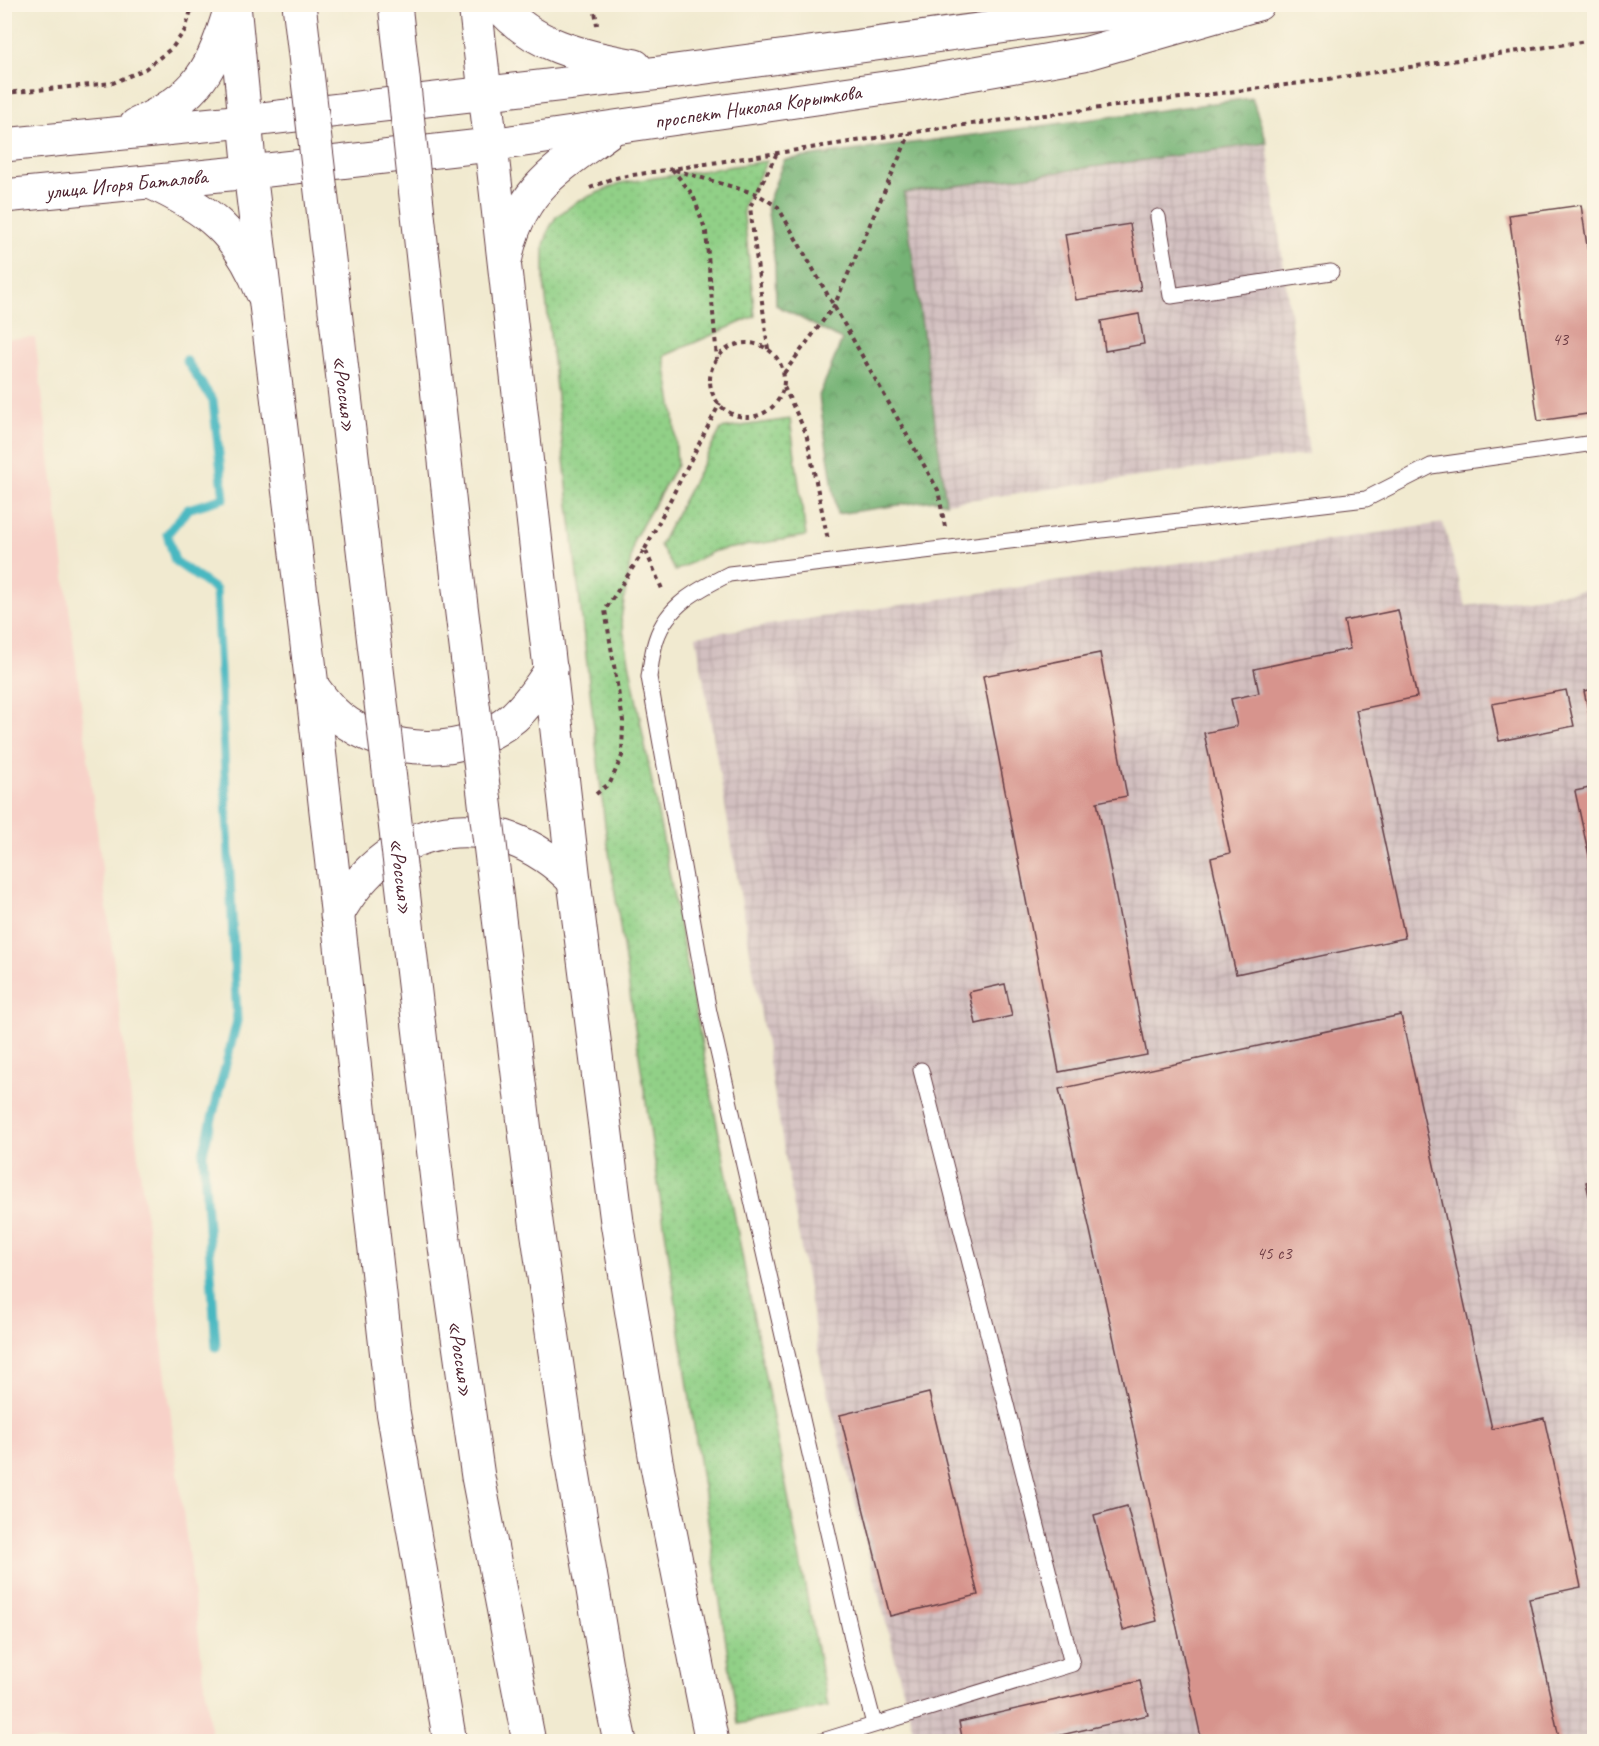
<svg xmlns="http://www.w3.org/2000/svg" width="1599" height="1746" viewBox="0 0 1599 1746" font-family="Caveat,sans-serif">
<style>
.built{fill:#f7d1c8}
.industrial{fill:url(#industrial-grid)}
.grass{fill:url(#grass-dots);stroke:#6e7859;stroke-width:1.5}
.forest{fill:url(#forest-crowns);stroke:#5f6850;stroke-width:1.5}
.lines{fill:none;stroke-linecap:round;stroke-linejoin:round}
.stream{stroke:#49b8c1;stroke-width:9}
.building{fill:#d7948d}
.service-casing{stroke:#633d44;stroke-width:17}
.tertiary-casing{stroke:#633d44;stroke-width:35}
.primary-casing{stroke:#633d44;stroke-width:35}
.path{stroke:#633d44;stroke-width:4;stroke-dasharray:4.5 4.5;stroke-linecap:butt}
.service{stroke:#fff;stroke-width:15}
.tertiary{stroke:#fff;stroke-width:33}
.primary{stroke:#fff;stroke-width:33}
.trunk-bridge-casing{stroke:#633d44;stroke-width:35;stroke-linecap:butt}
.trunk-bridge{stroke:#fff;stroke-width:33}
.labels{text-anchor:middle;dominant-baseline:central;stroke-width:5;stroke-linejoin:round;paint-order:stroke}
.number-label{font-size:18px;fill:#6d3c44}
.street-label{font-size:21px;fill:#4a1f2b;stroke:#fcf5e5}
</style>
<defs>
<pattern id="industrial-grid" width="8" height="8" patternUnits="userSpaceOnUse" patternTransform="scale(1.5)"><rect width="8" height="8" fill="#d2bfc0"/><path d="M0 4h8M4 0v8" fill="none" stroke="#b6a4a5"/></pattern>
<pattern id="grass-dots" width="8" height="8" patternUnits="userSpaceOnUse" patternTransform="scale(1.5)"><rect width="8" height="8" fill="#91d087"/><path d="M2 2h.1M6 6h.1" fill="none" stroke="#7fb275" stroke-width="1.8" stroke-linecap="round"/></pattern>
<pattern id="forest-crowns" width="20" height="18" patternUnits="userSpaceOnUse" patternTransform="scale(1.5)"><rect width="20" height="18" fill="#74b274"/><path d="M2 6a3 3 0 1 1 6 0M12 15a3 3 0 1 1 6 0" fill="none" stroke="#61905f"/></pattern>
</defs>
<rect width="100%" height="100%" fill="#fcf5e5"/>
<filter id="ink" filterUnits="userSpaceOnUse"><feTurbulence type="fractalNoise" baseFrequency=".0167" numOctaves="2"/><feDisplacementMap in="SourceGraphic" scale="12" xChannelSelector="R" yChannelSelector="G"/><feConvolveMatrix kernelMatrix="1 2 1 2 8 2 1 2 1" color-interpolation-filters="sRGB"/></filter>
<filter id="wash" filterUnits="userSpaceOnUse"><feTurbulence type="fractalNoise" baseFrequency=".008" numOctaves="4" result="noise"/><feDisplacementMap in="SourceGraphic" scale="24" xChannelSelector="R" yChannelSelector="G"/><feGaussianBlur stdDeviation="1.35" result="paint"/><feColorMatrix in="noise" values="0 0 0 0 0 0 0 0 0 0 0 0 0 0 0 0 0 1.4 0 .05"/><feComposite in="paint" operator="in"/></filter>
<g filter="url(#wash)">
<rect width="100%" height="100%" fill="#f1ead0"/>
<path class="built" d="M35,338L212,1741H5L4,339Z"/>
<path class="industrial" d="M1267,143L1309,454L946,503L904,193Z
M1443,523L1466,606L1594,589V1741H916L822,1371L696,636Z"/>
<path class="grass" d="M767,161L743,207L755,316L664,356L674,416L677,465L634,539L621,619L828,1707L738,1724L605,825L544,281V245L549,229L556,217L578,201L621,183Z
M790,419L806,536L714,551L675,571L660,545L721,429Z"/>
<path class="forest" d="M1252,98L1267,143L904,193L946,503L934,500L837,514L819,396L842,340L776,305L775,265L767,205L784,160Z"/>
<g class="lines">
<path class="stream" d="M186,360L213,401L224,498L188,509L167,534L175,561L216,590L237,1021L203,1153L216,1347"/>
</g>
<g id="blocks">
<path class="building" d="M1581,205L1590,266L1594,265V413L1538,421L1509,215Z
M1130,224L1141,290L1076,300L1065,234Z
M1139,314L1144,344L1105,351L1101,321Z
M1398,610L1417,697L1356,710L1405,938L1236,974L1211,858L1230,853L1204,733L1237,726L1231,699L1259,693L1254,669L1350,649L1344,621Z
M1100,653L1127,796L1097,802L1147,1055L1059,1072L983,676Z
M1594,689V737L1584,691Z
M1566,690L1574,726L1499,741L1492,704Z
M1594,787V879L1575,791Z
M1005,984L1012,1016L976,1024L969,992Z
M1401,1015L1492,1429L1544,1418L1581,1587L1529,1598L1560,1742H1202L1059,1089Z
M1594,1180V1218L1586,1182Z
M929,1393L978,1595L890,1616L840,1415Z
M1127,1506L1157,1621L1123,1630L1094,1515Z
M1140,1681L1148,1715L1031,1742H963L959,1722Z"/>
</g>
</g>
<g filter="url(#ink)">
<use href="#blocks" fill-opacity="0" stroke="#633d44" stroke-width="1.5"/>
<g class="lines">
<g class="service-casing">
<path id="service" d="M1158,217L1171,296L1331,272
M874,1724L855,1651L709,1012L649,677C651,665 652,652 656,640C667,605 699,589 729,574L1366,499L1431,466L1594,443
M819,1742L1072,1664L921,1070"/>
</g>
<g class="tertiary-casing">
<g id="tertiary">
<path d="M136,125C200,95 212,71 232,4"/>
<path d="M4,145L244,121"/>
<path d="M150,182C208,209 238,232 262,292"/>
<path id="s1" d="M4,196L250,172"/>
</g>
</g>
<g class="primary-casing">
<g id="primary">
<path d="M234,4L250,172L312,686L393,1411L450,1742"/>
<path d="M475,4L574,881L617,1222L656,1461L712,1742"/>
<path d="M498,4C533,47 583,56 635,66"/>
<path d="M244,121L669,72L1073,17L1203,4"/>
<path id="s2" d="M250,172L490,145L913,84L1084,54L1258,4"/>
<path d="M506,257C519,190 557,169 608,132"/>
<path d="M312,686C320,697 328,708 339,717C388,756 465,759 514,717C529,703 540,687 551,670"/>
<path d="M337,915C389,818 497,802 574,881"/>
</g>
</g>
<path class="path" d="M594,4L597,25
M4,93L113,83L145,69L172,48L185,30L193,4
M672,169L693,195L706,232L717,359
M675,170L757,194L778,207L938,490L945,527
M590,188L611,179L620,177L948,127L1301,83L1594,40
M710 380a37 37 0 1 1 74 0a37 37 0 1 1-74 0Z
M768,349L750,207L777,153
M784,373L834,306L910,133
M784,387L806,433L828,540
M645,549L720,403
M596,794L610,783L622,756L623,721L605,610L645,549L662,589"/>
<use href="#service" class="service"/>
<use href="#tertiary" class="tertiary"/>
<use href="#primary" class="primary"/>
<g class="trunk-bridge-casing">
<g id="trunk-bridge">
<path id="s3" d="M299,4L444,1240L478,1477L529,1742"/>
<path d="M395,4L459,589L536,1222L570,1455L614,1713L620,1742"/>
</g>
</g>
<use href="#trunk-bridge" class="trunk-bridge"/>
</g>
</g>
<g class="labels">
<g class="number-label">
<text x="1560" y="339">43</text>
<text x="1274" y="1253">45 с3</text>
</g>
<g class="street-label">
<text stroke="none"><textPath href="#s2" startOffset="512">проспект Николая Корыткова</textPath></text>
<text stroke="none"><textPath href="#s1" startOffset="123">улица Игоря Баталова</textPath></text>
<text stroke="none"><textPath href="#s3" startOffset="392">«Россия»</textPath></text>
<text stroke="none"><textPath href="#s3" startOffset="878">«Россия»</textPath></text>
<text stroke="none"><textPath href="#s3" startOffset="1364">«Россия»</textPath></text>
</g>
</g>
<rect width="1599" height="1746" fill="none" stroke="#fcf5e5" stroke-width="24"/>
</svg>
